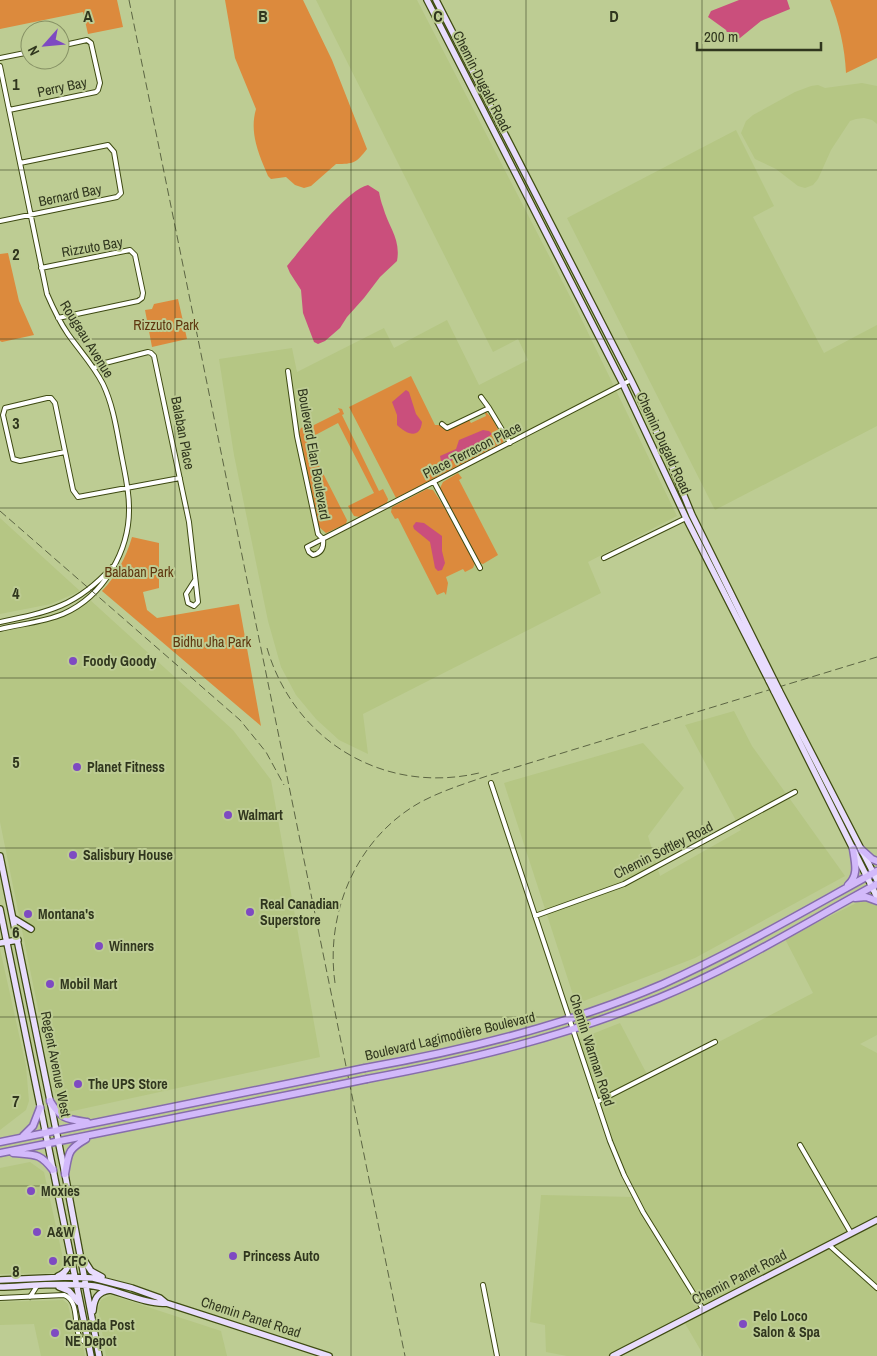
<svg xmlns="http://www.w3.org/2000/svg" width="877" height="1356" viewBox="0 0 877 1356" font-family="'Archivo Narrow',sans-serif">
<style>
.built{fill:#b5c684}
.green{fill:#dc8a3d}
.water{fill:#ca4f7c}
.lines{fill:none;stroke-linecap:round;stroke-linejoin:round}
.street-casing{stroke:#3e4a12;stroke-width:6}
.secondary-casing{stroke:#3e4a12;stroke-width:8}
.primary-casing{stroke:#866dab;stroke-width:9}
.street{stroke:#fff;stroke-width:4}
.secondary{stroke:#e8dcfd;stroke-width:5.5}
.primary{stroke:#d2b9fa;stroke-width:6}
.rail{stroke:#5c6543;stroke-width:1;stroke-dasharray:8 4;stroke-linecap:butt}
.secondary-bridge-casing{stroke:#3e4a12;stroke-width:8;stroke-linecap:butt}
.primary-bridge-casing{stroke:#866dab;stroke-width:9;stroke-linecap:butt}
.secondary-bridge{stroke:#e8dcfd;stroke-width:5.5}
.primary-bridge{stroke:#d2b9fa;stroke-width:6}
.grid{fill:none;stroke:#30361e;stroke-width:1;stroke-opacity:0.55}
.poi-dot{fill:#7e4ac2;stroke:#bdcc93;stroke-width:2}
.labels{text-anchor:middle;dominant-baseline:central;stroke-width:4;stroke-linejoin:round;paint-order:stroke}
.street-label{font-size:14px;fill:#30361e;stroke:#bdcc93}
.park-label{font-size:14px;fill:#5e360f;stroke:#bdcc93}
.poi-label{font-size:14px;font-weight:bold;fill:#30361e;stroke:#bdcc93;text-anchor:start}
.grid-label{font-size:16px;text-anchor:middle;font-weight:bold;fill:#30361e;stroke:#bdcc93;stroke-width:4;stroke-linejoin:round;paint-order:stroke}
</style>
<rect width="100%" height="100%" fill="#bdcc93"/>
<path class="built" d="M316,0H417L577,310L677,516L588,562L601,593L363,714L368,754L339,740L316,719L296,695L281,667L268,621L234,455L219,359L292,348L297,372L384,328L394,348L447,320L479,385L528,360L518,339L493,352Z
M862,83L877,86V124L872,120L864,118L856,119L850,121L831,150L818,179L813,185L805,188L798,186L776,169L755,159L741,133L746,121L753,115L795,92L811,86L818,85L825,88Z
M736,130L774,206L753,217L824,353L877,325V426L715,510L567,218Z
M0,518L69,581L80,591L51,604L0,614Z
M89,599L233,730L271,780L320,1057L68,1112L57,1102L0,822V632L34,625L61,617Z
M734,711L752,746L845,876L695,958L576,1004L504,783L643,743L684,788L648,836L660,876L741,830L685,725Z
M864,899L874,901L877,905V1035L860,1044L877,1053V1356H704L683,1320L613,1356H567L546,1352L545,1325L530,1322L541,1195L634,1197L610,1141L577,1040L620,1023L649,1078L813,993L785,939Z
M0,949L26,1066L29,1101L26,1110L0,1130Z
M30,1162L44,1172L64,1263L57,1273L0,1274V1168Z
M111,1295L221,1331L227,1356H106L98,1308L101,1300Z
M63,1300L68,1304L76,1341L83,1346L85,1356H41L34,1324L0,1325V1302Z"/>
<path class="green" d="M0,0H117L123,27L88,34L83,12L0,29Z
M225,0H303L332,60L367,149C356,163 354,164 336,164L311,186L304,188L295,185L286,177L271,179L268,176C259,155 249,133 256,109L235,58Z
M830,0H877V58L846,73C845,48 839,23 830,0Z
M8,253L19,301L34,335L2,342L0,341V254Z
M178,299L187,339L152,347L145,310L152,309L154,304Z
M411,376L435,425H439L447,429L469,420L471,423L486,416L485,413L486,412L492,418L504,441L501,445L396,498L349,407Z
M338,408L342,409L344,414L342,415L379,491L383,489L388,499L387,503L360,517L354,516L348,506L374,493L338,423L306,440L347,520L346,524L326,533L319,527L299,432L301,428L306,425L310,427L340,412Z
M458,473L462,478L459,480L498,555L483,564L480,563L440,488L443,482Z
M427,489L433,490C449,513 462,539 475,563L473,568L465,572L463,569L446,577L448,583L446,595L444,592L437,595L398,518L395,519L391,512L392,507Z
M132,537L159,543V588L143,592L147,610L157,618L239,604L261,726L102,591C116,576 126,558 132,537Z"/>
<path class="water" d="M739,0H787L790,9L761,21L740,38L731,42L726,30L708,17L711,11Z
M368,185L379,192C380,197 381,202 383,207C389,228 401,239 397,261L380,277L364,298L347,317L340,328L325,341L318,344L314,342L303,313L301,290L290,273L287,266C303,247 346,190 368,185Z
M406,390L409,392L416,414L422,422C420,440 406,434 397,425V415L392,402Z
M483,430L489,431L492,434C479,445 462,450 450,462L441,461L440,456L456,449L459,440Z
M416,522L424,523L442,536V551L445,563L442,570L438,571L435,568L430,542L414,529L413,526Z"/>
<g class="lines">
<g class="street-casing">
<path id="street" d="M0,58L30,52
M0,66L47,294C53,308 59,321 68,334C80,351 94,366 103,384C114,407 117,433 122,458C125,474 129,490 129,507C130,550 104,596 63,614C44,622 21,624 0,629
M9,110L96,92L98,90L100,83L91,43L87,40L60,46
M0,221L117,197L121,193L114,152L108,145L20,163
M41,268L130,250L135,255L143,293L142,298L138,301L58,318
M94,368L105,363L148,352L151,353L154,356L189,522L198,602L194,606L188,603L186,594L195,580
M288,371L297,436L318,534L323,539
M481,397L489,408
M442,424L447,428L489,408L510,443
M65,452L20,461L13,459L3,415L5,408L47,398H51L55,403L73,490L78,497L180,478
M434,482L480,568
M323,539C324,547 322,553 313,555L309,552L307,547L631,380
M604,558L686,518
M0,622C49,612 77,606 112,567
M491,783L610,1141L624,1175L643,1212L703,1309
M535,916L624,884L795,792
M597,1102L715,1042
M800,1145L851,1233
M829,1245L877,1288
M483,1285L497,1356
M30,1297L37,1286
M0,1298L64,1295C79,1300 74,1324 79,1336C81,1340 85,1342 89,1345"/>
</g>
<g class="secondary-casing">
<path id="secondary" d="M427,0L623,384L686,518L769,681
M436,0L631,380L664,447L692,515L774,680
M779,690L877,880
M774,691L877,897
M0,856L65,1174L99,1356
M0,909L91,1356
M13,918L31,929
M0,943L18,940
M84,1260L91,1271L102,1277
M58,1276C66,1273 68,1267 71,1259
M0,1280L69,1277L93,1278L132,1288L160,1298L166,1303L329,1356
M0,1287C28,1286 67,1282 94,1286C115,1289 147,1305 166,1303
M59,1287L69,1291L78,1302
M93,1311C94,1299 97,1292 110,1290
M613,1356L877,1220"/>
</g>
<g class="primary-casing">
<path id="primary" d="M862,850L872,859L877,861
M848,885C859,875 855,863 853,849
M855,898L866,897L877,901
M365,1068C467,1050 568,1025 663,984C736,951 806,910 877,871
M367,1079C469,1060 563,1037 659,998C735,967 805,923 877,884
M50,1101C61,1119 66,1119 87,1122
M23,1136L33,1126L40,1108
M0,1142L331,1075
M0,1153L333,1086
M13,1153C34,1155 39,1152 53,1170
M65,1174C69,1153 67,1150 86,1139"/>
</g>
<use href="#street" class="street"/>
<use href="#secondary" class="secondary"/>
<use href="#primary" class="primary"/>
<path class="rail" d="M129,0L405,1356
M0,511L240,720L266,752L284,785
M267,648C294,741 384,795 479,773
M335,983C325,913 356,839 419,803C441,791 464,784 487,776L877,657"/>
<g class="secondary-bridge-casing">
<path id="secondary-bridge" d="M774,680L779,690
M769,681L774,691"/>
</g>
<g class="primary-bridge-casing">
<path id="primary-bridge" d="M331,1075L365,1068
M333,1086L367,1079"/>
</g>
<use href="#secondary-bridge" class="secondary-bridge"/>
<use href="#primary-bridge" class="primary-bridge"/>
</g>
<path class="grid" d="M175,0V1356M351,0V1356M526,0V1356M702,0V1356M0,170H877M0,339H877M0,508H877M0,678H877M0,848H877M0,1017H877M0,1186H877"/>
<g class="poi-dot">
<circle cx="73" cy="661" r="5"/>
<circle cx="77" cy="767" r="5"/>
<circle cx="228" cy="815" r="5"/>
<circle cx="73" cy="855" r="5"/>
<circle cx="250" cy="912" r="5"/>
<circle cx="28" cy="914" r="5"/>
<circle cx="99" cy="946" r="5"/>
<circle cx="50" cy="984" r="5"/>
<circle cx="78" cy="1084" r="5"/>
<circle cx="31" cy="1191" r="5"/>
<circle cx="37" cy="1232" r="5"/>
<circle cx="233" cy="1256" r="5"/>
<circle cx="53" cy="1261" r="5"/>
<circle cx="743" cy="1324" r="5"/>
<circle cx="55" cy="1333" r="5"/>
</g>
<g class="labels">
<g class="street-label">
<text transform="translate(482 81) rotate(63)">Chemin Dugald Road</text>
<text transform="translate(62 87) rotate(-12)">Perry Bay</text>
<text transform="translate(70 195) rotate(-12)">Bernard Bay</text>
<text transform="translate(92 247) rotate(-10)">Rizzuto Bay</text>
<text transform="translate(87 339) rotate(58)">Rougeau Avenue</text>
<text transform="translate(183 433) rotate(79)">Balaban Place</text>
<text transform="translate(664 443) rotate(65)">Chemin Dugald Road</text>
<text transform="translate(472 450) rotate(-27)">Place Terracon Place</text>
<text transform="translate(314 454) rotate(80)">Boulevard Elan Boulevard</text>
<text transform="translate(663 850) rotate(-27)">Chemin Softley Road</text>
<text transform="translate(450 1036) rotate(-13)">Boulevard Lagimodière Boulevard</text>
<text transform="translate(592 1050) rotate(72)">Chemin Warman Road</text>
<text transform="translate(56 1064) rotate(79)">Regent Avenue West</text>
<text transform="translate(739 1277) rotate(-27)">Chemin Panet Road</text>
<text transform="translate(251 1317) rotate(18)">Chemin Panet Road</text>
</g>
<g class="park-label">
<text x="166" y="325">Rizzuto Park</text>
<text x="139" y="572">Balaban Park</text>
<text x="212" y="642">Bidhu Jha Park</text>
</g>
<g class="poi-label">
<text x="83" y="661">Foody Goody</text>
<text x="87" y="767">Planet Fitness</text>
<text x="238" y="815">Walmart</text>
<text x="83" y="855">Salisbury House</text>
<text x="260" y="904">Real Canadian<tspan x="260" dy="16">Superstore</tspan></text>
<text x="38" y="914">Montana's</text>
<text x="109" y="946">Winners</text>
<text x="60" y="984">Mobil Mart</text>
<text x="88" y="1084">The UPS Store</text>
<text x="41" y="1191">Moxies</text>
<text x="47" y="1232">A&amp;W</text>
<text x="243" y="1256">Princess Auto</text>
<text x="63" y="1261">KFC</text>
<text x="753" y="1316">Pelo Loco<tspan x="753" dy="16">Salon &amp; Spa</tspan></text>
<text x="65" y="1325">Canada Post<tspan x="65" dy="16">NE Depot</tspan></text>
</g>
</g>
<g class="grid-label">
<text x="88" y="22">A</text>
<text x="263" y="22">B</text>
<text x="438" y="22">C</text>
<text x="614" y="22">D</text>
<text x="16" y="90">1</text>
<text x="16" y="260">2</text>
<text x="16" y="429">3</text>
<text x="16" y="599">4</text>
<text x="16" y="768">5</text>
<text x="16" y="938">6</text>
<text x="16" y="1107">7</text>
<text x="16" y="1277">8</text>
</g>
<g transform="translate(45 45) rotate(243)"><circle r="24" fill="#bdcc93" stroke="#859064"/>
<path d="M0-4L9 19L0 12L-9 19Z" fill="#7e4ac2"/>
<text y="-8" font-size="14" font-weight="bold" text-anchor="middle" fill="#30361e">N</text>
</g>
<path d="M697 42v8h124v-8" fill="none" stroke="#30361e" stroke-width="2.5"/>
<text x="704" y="42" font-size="15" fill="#30361e" stroke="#bdcc93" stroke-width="4" paint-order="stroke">200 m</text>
</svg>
